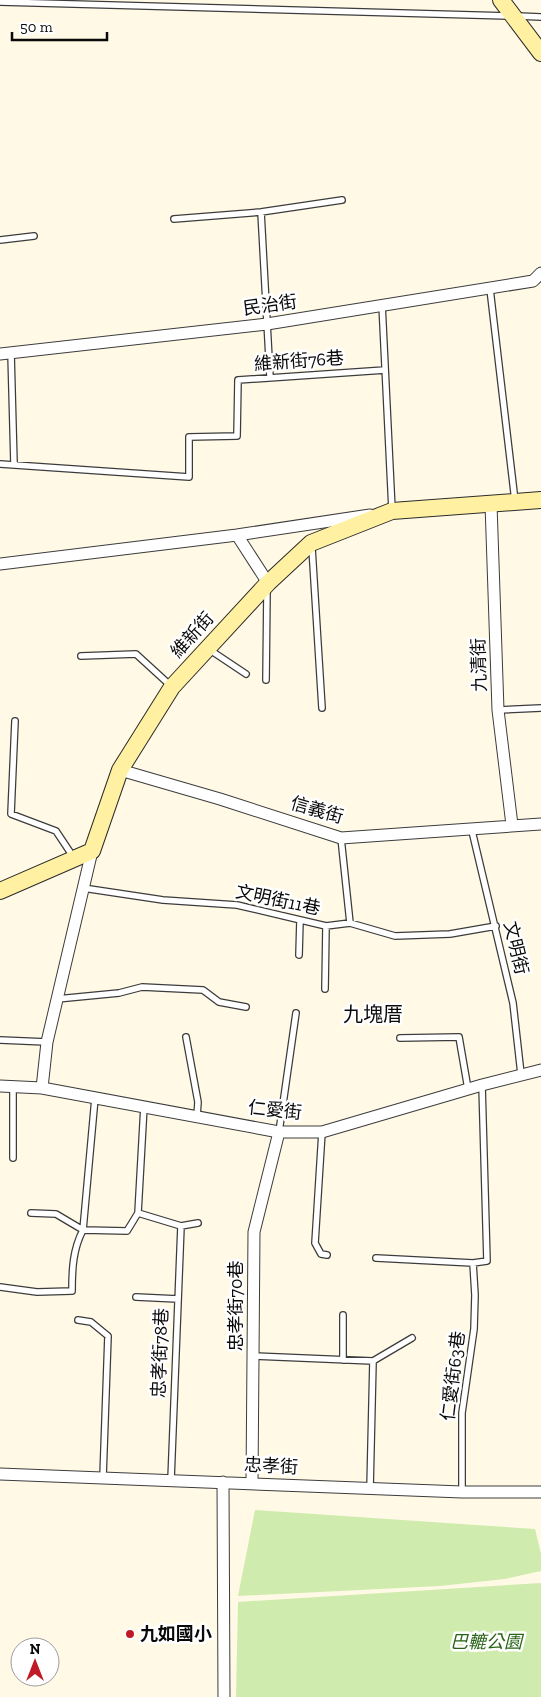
<svg xmlns="http://www.w3.org/2000/svg" width="541" height="1697" viewBox="0 0 541 1697" font-family="'Zilla Slab','Noto Sans TC',serif">
<style>
.green{fill:#d0ebae}
.lines{fill:none;stroke-linecap:round;stroke-linejoin:round}
.lane-casing{stroke:#3c3c3c;stroke-width:8}
.street-casing{stroke:#3c3c3c;stroke-width:13}
.secondary-casing{stroke:#2b2b2b;stroke-width:18}
.lane{stroke:#fff;stroke-width:5.5}
.street{stroke:#fff;stroke-width:11}
.secondary{stroke:#fff1a1;stroke-width:16}
.poi-dot{fill:#c11a27;stroke:#fff;stroke-width:2}
.labels{text-anchor:middle;dominant-baseline:central;stroke-width:5;stroke-linejoin:round;paint-order:stroke}
.street-label{font-size:18px;fill:#090909;stroke:#fff}
.poi-label{font-size:18px;font-weight:bold;fill:#090909;stroke:#fff;text-anchor:start}
.park-label{font-size:18px;font-style:italic;fill:#2a6417;stroke:#fff}
.quarter-label{font-size:20px;fill:#090909;stroke:#fff}
</style>
<rect width="100%" height="100%" fill="#fff9e6"/>
<path class="green" d="M255,1510L535,1529L541,1554V1571L505,1579L440,1586L238,1596Z
M541,1583V1697H236L238,1602Z"/>
<g class="lines">
<g class="lane-casing">
<path id="lane" d="M0,2L509,16
M518,16L541,17
M261,212L270,377
M174,219L261,212L342,200
M0,240L34,236
M490,289L515,501
M382,304L392,510
M11,353L14,464
M0,464L189,477V437L237,436L238,380L385,370
M312,548L322,708
M210,650L246,674
M81,656L136,654L171,686
M266,680L267,590
M498,710L541,708
M15,721L11,814L56,831L74,858
M472,831L513,1003L521,1074
M341,838L350,923
M83,888L163,900L237,905L326,926L350,923L395,936L450,934L496,926
M299,955L300,920
M325,989L326,926
M57,999L119,993L142,987L203,990L219,1002L246,1007
M186,1037L198,1102L197,1116
M400,1038L459,1037L468,1089
M0,1040L47,1042
M279,1132L296,1013
M322,1132L315,1243L321,1254L327,1255
M13,1158V1087
M31,1213L56,1214L83,1230L127,1231L138,1213L144,1106
M138,1213L181,1226L198,1223
M376,1258L473,1263L487,1261L482,1085
M0,1287L37,1292L72,1291C72,1269 73,1249 83,1230L95,1098
M136,1297L178,1299
M78,1320L91,1322L108,1336L103,1477
M253,1356L373,1361L412,1338
M343,1360V1315
M171,1480L181,1226
M370,1489L373,1361
M462,1492V1413L474,1329L475,1295L473,1263"/>
</g>
<g class="street-casing">
<path id="street" d="M0,354L267,324L533,281L541,273
M491,504L498,710L512,825
M237,535L268,583
M0,564L237,535L370,515
M120,770L220,799L341,838L541,824
M0,1086L42,1088L279,1132H322L482,1085L541,1070
M42,1088L47,1042L92,851
M0,1474L462,1492H541
M223,1482L224,1697
M252,1482L254,1232L279,1132"/>
</g>
<g class="secondary-casing">
<path id="secondary" d="M501,0L541,53
M0,891L92,851L120,770L172,687L268,583L311,543L392,511L541,500"/>
</g>
<use href="#lane" class="lane"/>
<use href="#street" class="street"/>
<use href="#secondary" class="secondary"/>
</g>
<circle class="poi-dot" cx="130" cy="1634" r="5"/>
<g class="labels">
<g class="street-label">
<text transform="translate(270 305) rotate(-8)">民治街</text>
<text transform="translate(299 361) rotate(-4)">維新街76巷</text>
<text transform="translate(192 635) rotate(-48)">維新街</text>
<text transform="translate(479 665) rotate(-92)">九清街</text>
<text transform="translate(317 810) rotate(16)">信義街</text>
<text transform="translate(278 900) rotate(12)">文明街11巷</text>
<text transform="translate(516 948) rotate(77)">文明街</text>
<text transform="translate(275 1110) rotate(6)">仁愛街</text>
<text transform="translate(236 1306) rotate(-90)">忠孝街70巷</text>
<text transform="translate(160 1353) rotate(-88)">忠孝街78巷</text>
<text transform="translate(453 1376) rotate(-83)">仁愛街63巷</text>
<text transform="translate(271 1466) rotate(3)">忠孝街</text>
</g>
<g class="poi-label">
<text x="140" y="1634">九如國小</text>
</g>
<g class="park-label">
<text x="486" y="1642">巴轆公園</text>
</g>
<g class="quarter-label">
<text x="373" y="1014">九塊厝</text>
</g>
</g>
<g transform="translate(35 1662)"><circle r="24" fill="#ffffff" stroke="#9d9d9d"/>
<path d="M0-4L9 19L0 12L-9 19Z" fill="#c11a27"/>
<text y="-8" font-size="14" font-weight="bold" text-anchor="middle" fill="#090909">N</text>
</g>
<path d="M12 32v8h95v-8" fill="none" stroke="#090909" stroke-width="2.5"/>
<text x="20" y="32" font-size="15" fill="#090909" stroke="#ffffff" stroke-width="4" paint-order="stroke">50 m</text>
</svg>
